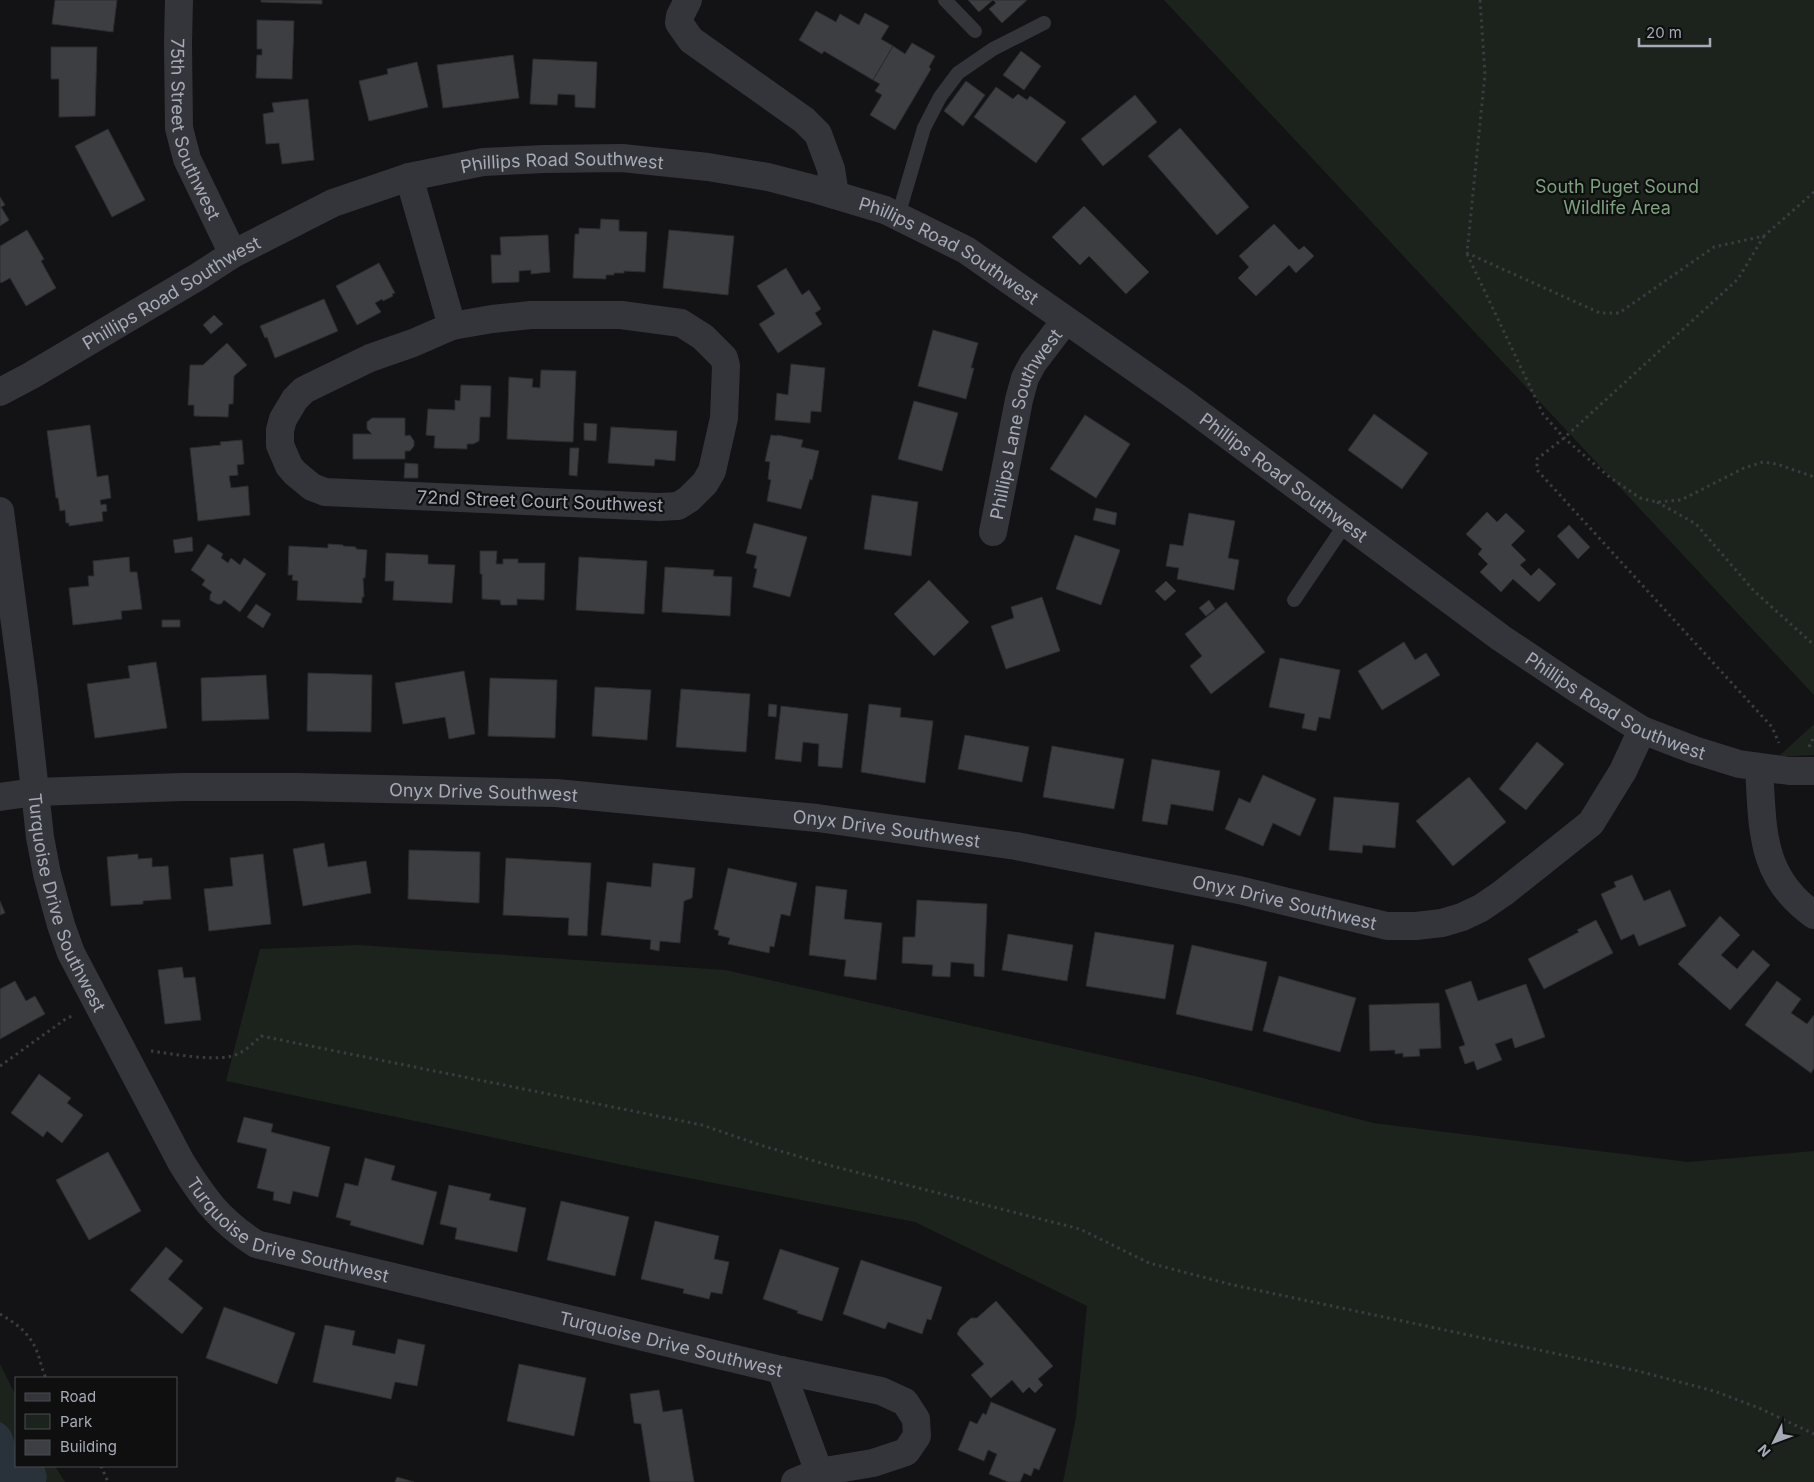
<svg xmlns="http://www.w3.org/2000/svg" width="1814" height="1482" viewBox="0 0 1814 1482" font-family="Inter,sans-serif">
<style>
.green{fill:#1c231c}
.water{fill:#29323a}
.building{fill:#3d3e42;stroke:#2d2d31}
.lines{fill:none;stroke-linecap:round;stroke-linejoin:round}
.path{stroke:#3a3c42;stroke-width:3;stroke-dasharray:2.5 4;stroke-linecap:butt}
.service{stroke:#34353b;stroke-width:14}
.minor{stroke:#34353b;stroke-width:28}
.tertiary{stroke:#34353b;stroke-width:28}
.labels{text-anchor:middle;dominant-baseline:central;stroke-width:4.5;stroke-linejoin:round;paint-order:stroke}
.street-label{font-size:18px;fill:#a5aab6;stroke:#0f0f10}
.park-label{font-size:18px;fill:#7ba27d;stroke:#0f0f10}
</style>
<rect width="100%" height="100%" fill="#131315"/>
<path class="green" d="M1164,0H1814V695Z
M1814,724V755L1778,757Z
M358,945L725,970L1203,1078L1373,1123L1688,1162L1814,1151V1482H1063L1076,1417L1087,1306L915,1222L637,1168L226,1081L260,949Z
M0,1364L16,1396V1466H55L65,1482H0Z"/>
<path class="water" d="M0,1422C16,1429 16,1450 16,1466H44L47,1476L46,1482H0Z"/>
<path class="building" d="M55,0H117L113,32L52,24Z
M261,0H322V4L261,2Z
M968,0H993L979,12Z
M993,0H1027L1002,23L989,9L996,3Z
M816,11L836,22L840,14L859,25L865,13L889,26L881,39L893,46L873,80L824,51L822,54L799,40Z
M257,20L294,21L292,79L256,78L257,55H262V49H257Z
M912,43L935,56L929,67L931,69L895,130L870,115L882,95L875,91L880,84L873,80L893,46L905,54Z
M51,47H97L95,116L59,117V79H51Z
M1021,51L1041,66L1024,90L1003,75Z
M513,55L519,98L443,108L437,65Z
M533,59L597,62L595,108L575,107V95L558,94L557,105L530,104Z
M417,62L428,107L369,121L359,81L388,74L387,69Z
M966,81L985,95L963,126L944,111Z
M996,87L1013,99L1018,94L1027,100L1030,96L1066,122L1036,163L974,117Z
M1135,95L1157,122L1103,166L1081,139Z
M308,99L314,160L282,164L279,143L266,144L263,114L274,112L272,103Z
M1180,128L1249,207L1217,235L1148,156Z
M108,129L145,200L112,217L75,146Z
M0,197L5,205L1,207L9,220L0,226Z
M1084,206L1149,272L1126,294L1089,256L1080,265L1052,237Z
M601,219L619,220V231L647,232L645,272L624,271V273H614V275H606V279L573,278L575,234H579V228L600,229Z
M1274,224L1299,250L1304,246L1314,256L1296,273L1289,265L1256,296L1238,278L1249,267L1239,256Z
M27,230L44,259L41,261L56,288L26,306L10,278L1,283L0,281V246Z
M669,230L734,236L728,295L663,288Z
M548,235L550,272L531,274V270L519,271V282L492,283L491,255H501L500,237Z
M379,263L395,293L392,294L393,296L383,301L382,299L375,303L381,312L357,325L336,286Z
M786,268L802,295L809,290L821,309L815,313L822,324L778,353L759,324L775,314L757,286Z
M324,299L338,331L275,358L267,337L265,338L260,326Z
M214,315L223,324L211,334L203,325Z
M933,330L978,343L971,368H974L966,399L918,386Z
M227,343L247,365L234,376L233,404H229L228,417L194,416V405H188L190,365H203Z
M791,364L825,368L821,412L811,411L810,423L775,420L777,393L788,395Z
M541,370L576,371L573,442L507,439L509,377L533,379L532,387L540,388Z
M461,385L491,386L490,417H480L479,441L473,444H467V449L434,448L435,436L426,435L428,409L455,410V400L460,401Z
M914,401L958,413L942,471L898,459Z
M1374,414L1428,453L1402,489L1348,450Z
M1085,415L1130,444L1096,498L1050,469Z
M372,418H405V436L410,435L414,441V446L410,451H405V459H353V434H372L367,429V422Z
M584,423L597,424L596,441L584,440Z
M90,425L97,477L108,475L111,498L100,500L101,505L106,504L107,511L102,512L103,521L69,526V523H66L65,510L60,511L58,498H56L47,431Z
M611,427L677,431L675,461L655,459L654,466L608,463Z
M771,435L777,436V435L803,440L801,447L819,451L812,480L810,479L801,509L767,501L771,480L768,479L770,462L765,461Z
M242,440L244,464L237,465L238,475L229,476L231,488L248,486L250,515L198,521L190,448L221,445L220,442Z
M570,448H579L577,476L569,475Z
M405,463L418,464V478H404Z
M872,495L918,502L911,556L864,549Z
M1096,508L1117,513L1115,525L1093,520Z
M1487,512L1497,522L1506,513L1525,531L1511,545L1526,560L1520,565L1531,576L1539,568L1556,584L1539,602L1513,579L1501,592L1480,572L1488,564L1478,554L1482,549L1466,534Z
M1189,513L1235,521L1228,558L1239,560L1234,590L1177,579L1179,568L1166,566L1170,544L1183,546Z
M754,523L807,537L790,597L753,587L757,569L754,568L757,556L746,553Z
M1569,525L1590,547L1578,559L1557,536Z
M1075,535L1120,550L1101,605L1056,589Z
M192,537L193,551L175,553L173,540Z
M208,544L223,554L221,558L228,563L231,558L240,565L244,558L266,574L240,612L224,600L221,604H217L210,600V595L212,592L202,585L205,580L191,570Z
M328,544L343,545V546L356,547V549L367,550L365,578H363L364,597H362V603L297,600L298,581L292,580L293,575H288L289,546L328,548Z
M480,551H497L496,564H503V559H518V563H545L544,600L517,599V605H501L500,600L482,599V574H480Z
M386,553L428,555V564L455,565L452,603L393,600L394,581H385Z
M129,557L130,572H137L142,609L121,611L122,619L73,625L69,588L89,586L88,576H94L93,561Z
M579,557L647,561L644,614L576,610Z
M665,567L714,570L713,576L732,577L730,616L662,612Z
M929,580L969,622L934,656L894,614Z
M1166,581L1176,591L1165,601L1155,591Z
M1042,597L1060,651L1006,669L991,626L1014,618L1011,607Z
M1209,600L1215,609L1206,616L1199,608Z
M1226,602L1265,652L1211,694L1190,666L1202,656L1185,634Z
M256,604L271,614L263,628L247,617Z
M162,620H180V627H162Z
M1404,642L1415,660L1426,653L1440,675L1382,710L1358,671Z
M1280,658L1340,670L1330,719L1319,717L1316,731L1302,728L1305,714L1269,707Z
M156,662L167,728L95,738L87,684L130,678L128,666Z
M464,671L475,734L449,739L445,717L403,724L395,683Z
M308,673L372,675L371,732L307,731Z
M266,675L269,719L202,721L201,678Z
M490,678L557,680L555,738L488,736Z
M595,687L651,690L647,740L592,736Z
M681,689L750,694L746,752L676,747Z
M769,704L777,705L776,717L768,716Z
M869,704L901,708L900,717L933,721L925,783L861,772Z
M781,706L848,714L842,768L818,766L819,744L803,742L801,762L775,759Z
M965,735L1029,747L1022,782L958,769Z
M1537,742L1564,764L1526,810L1499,789Z
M1052,746L1124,759L1114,809L1043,797Z
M1152,759L1220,771L1213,811L1171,804L1167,825L1142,821Z
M1263,775L1316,799L1300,836L1273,823L1263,846L1225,829L1239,798L1250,803Z
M1469,777L1506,822L1453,866L1416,821Z
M1334,797L1399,803L1395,848L1363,845L1362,853L1329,850Z
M324,843L328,867L366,861L371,893L303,906L293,849Z
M409,850L480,852L479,903L408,899Z
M138,854V859L152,858V867L168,866L171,899L143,901V904L111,906L107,857Z
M263,854L271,924L209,931L204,889L233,886L230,858Z
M506,858L591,863L587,936L568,935L569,918L503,915Z
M653,863L695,868L692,898L684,901L680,943L660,941L659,951L650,949L651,940L601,935L607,882L651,887Z
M728,868L797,883L790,916L781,914L774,947L770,946L769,953L728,944L730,938L718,935L719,931L714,929Z
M1632,875L1644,901L1670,890L1686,926L1639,946L1634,934L1621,940L1601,894L1616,887L1614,882Z
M816,886L847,890L844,919L882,923L876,980L844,976L846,960L809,955Z
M917,900L987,904L984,977L974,976V964L951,962L950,977L932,976L933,965L902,963L903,937H915Z
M0,901L5,913L0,915Z
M1720,916L1740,935L1721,955L1737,969L1753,950L1770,965L1730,1010L1678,964Z
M1596,920L1613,953L1544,989L1528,959L1579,932L1577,930Z
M1095,932L1174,945L1165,999L1086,986Z
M1008,934L1073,945L1067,981L1002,970Z
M1192,945L1267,962L1252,1031L1176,1014Z
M182,967L184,978L195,977L201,1020L165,1024L158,970Z
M1279,976L1356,998L1340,1052L1263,1031Z
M15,981L26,1001L35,996L45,1014L0,1039V989Z
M1471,981L1478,1001L1526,984L1545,1037L1515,1048L1512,1038L1495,1044L1502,1060L1477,1070L1474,1061L1465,1064L1459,1047L1465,1045L1445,990Z
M1777,981L1801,999L1791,1013L1807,1024L1814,1015V1068L1811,1073L1745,1025Z
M1439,1003L1441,1048L1419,1049L1420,1056L1403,1057V1053L1395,1054V1050L1370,1051L1369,1005Z
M39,1074L71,1098L67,1103L83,1115L62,1143L47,1131L43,1137L11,1113Z
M244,1117L273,1124L271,1132L330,1147L318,1197L293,1191L290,1204L273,1200L274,1192L257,1188L267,1149L237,1142Z
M108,1152L141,1211L89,1240L56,1180Z
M365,1158L395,1166L391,1180L437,1192L423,1245L350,1225L351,1221L336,1217L345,1183L358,1186Z
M449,1185L491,1194L489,1200L526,1208L517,1252L455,1239L457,1228L440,1224Z
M561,1201L629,1217L615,1276L547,1260Z
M655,1221L719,1236L714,1259L729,1262L722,1294L711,1292L709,1299L683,1293L684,1289L641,1279Z
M166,1247L183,1261L168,1279L203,1308L182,1334L130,1290Z
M780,1249L839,1268L822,1321L797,1313L798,1311L763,1299Z
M861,1260L942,1287L931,1320L927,1319L922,1334L888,1322L885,1329L843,1314Z
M996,1301L1053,1366L1038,1379L1043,1385L1035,1393L1029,1387L1023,1393L1012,1380L991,1398L971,1375L984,1364L957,1334L960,1328L971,1318H977Z
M224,1307L295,1333L277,1384L206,1358Z
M325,1325L355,1331L352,1345L395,1354L398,1339L425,1345L417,1386L395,1382L391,1399L313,1382Z
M519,1364L586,1378L574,1436L507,1421Z
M659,1390L663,1412L682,1409L694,1482H650L641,1424L634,1423L630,1394Z
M991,1402L1056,1429L1039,1470L1034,1468L1031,1476L1024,1473L1020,1482H1008L989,1474L997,1454L988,1450L984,1461L958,1450L970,1421L977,1424L983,1413L986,1415Z
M397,1477L414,1482H395Z"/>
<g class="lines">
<path class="path" d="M1480,0L1485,74L1467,253L1600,313H1619L1714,247L1764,236L1814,192
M1764,236L1738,279L1564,438L1537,459V470L1772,727L1779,743
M1467,254L1543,414L1564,438L1608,476L1640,498L1657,502L1681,500L1744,468L1763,462L1777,464L1814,477
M1657,502L1696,524L1754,591L1814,645
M1809,747L1814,736
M151,1051C173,1054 210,1061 232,1056C243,1053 253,1044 261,1036L702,1125L760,1145L828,1165L1080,1229L1149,1263L1233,1285L1638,1371L1714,1391L1759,1408L1814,1434
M0,1066L67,1018L75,1015
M0,1314C14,1322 28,1332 35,1347C40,1357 41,1368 46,1378
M101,1466L108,1482"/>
<path class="service" d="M945,0L975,31
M898,216L924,128L940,97L958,73L993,49L1044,23
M1294,600L1346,523"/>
<g class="minor">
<path id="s1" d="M179,0L178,43L179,128L187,159L233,254"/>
<path d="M688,0L680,16L679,23L691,40L804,120L818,134L831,169L835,195"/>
<path d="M409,177L452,326"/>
<path d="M531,315H621L681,323L703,337L724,358L726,366L724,418L712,471L705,483L689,499L678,506L659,507L325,492L312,487L295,473L289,466L280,445V430L283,419L295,399L304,390L370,358L413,343L452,326L492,319Z"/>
<path id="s2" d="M0,511L24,691L40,837L47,874L61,925L71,953L181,1162C204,1199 219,1220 256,1244L781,1370L881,1391L905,1402L916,1419L917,1436L906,1452L873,1463L819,1472L795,1482"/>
<path id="s3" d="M993,532L1019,400L1025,378L1033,363L1065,321"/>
<path d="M781,1370L819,1472"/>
</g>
<g class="tertiary">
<path id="s4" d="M0,392L32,375L199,276L233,254L333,203L409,177L483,162L544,159L622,158L708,167L768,177L818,190L885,210L966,250L1179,399L1501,638L1574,687L1642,730L1694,750L1739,764L1789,771H1814"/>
<path d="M1759,768C1763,828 1759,876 1814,915"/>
<path id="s5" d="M0,797L35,792L182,787H298L556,793L817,818L1016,846L1239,890L1387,926H1416L1442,923L1462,917L1481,908L1503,893L1591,823L1623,771L1642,730"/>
</g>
</g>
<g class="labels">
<g class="street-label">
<text stroke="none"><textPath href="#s1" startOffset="132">75th Street Southwest</textPath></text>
<text stroke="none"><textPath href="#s4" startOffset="618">Phillips Road Southwest</textPath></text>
<text stroke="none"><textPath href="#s4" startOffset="1022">Phillips Road Southwest</textPath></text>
<text stroke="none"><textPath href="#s4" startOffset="198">Phillips Road Southwest</textPath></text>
<text stroke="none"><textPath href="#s3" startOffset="114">Phillips Lane Southwest</textPath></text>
<text stroke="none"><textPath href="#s4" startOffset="1428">Phillips Road Southwest</textPath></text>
<text transform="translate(540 501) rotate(2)">72nd Street Court Southwest</text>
<text stroke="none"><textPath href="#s4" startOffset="1832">Phillips Road Southwest</textPath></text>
<text stroke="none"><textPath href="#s5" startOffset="484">Onyx Drive Southwest</textPath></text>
<text stroke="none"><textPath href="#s5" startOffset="889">Onyx Drive Southwest</textPath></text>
<text stroke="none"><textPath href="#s2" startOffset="399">Turquoise Drive Southwest</textPath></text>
<text stroke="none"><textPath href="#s5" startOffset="1294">Onyx Drive Southwest</textPath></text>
<text stroke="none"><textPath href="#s2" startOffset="819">Turquoise Drive Southwest</textPath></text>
<text stroke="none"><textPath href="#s2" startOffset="1224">Turquoise Drive Southwest</textPath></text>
</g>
<g class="park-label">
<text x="1617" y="186">South Puget Sound<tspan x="1617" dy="21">Wildlife Area</tspan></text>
</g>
</g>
<rect x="15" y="1377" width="162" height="90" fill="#0f0f10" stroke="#4b4d52"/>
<rect x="25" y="1393" width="25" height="8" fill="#34353b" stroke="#4b4d52"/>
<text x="60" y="1402" font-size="15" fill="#a5aab6">Road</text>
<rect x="25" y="1414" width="25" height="15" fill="#1c231c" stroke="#4b4d52"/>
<text x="60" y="1427" font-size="15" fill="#a5aab6">Park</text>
<rect x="25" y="1440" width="25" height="15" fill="#3d3e42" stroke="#4b4d52"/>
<text x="60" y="1452" font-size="15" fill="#a5aab6">Building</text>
<g transform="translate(1774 1442) rotate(228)" stroke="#0f0f10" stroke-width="4" paint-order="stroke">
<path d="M0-4L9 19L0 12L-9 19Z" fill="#a5aab6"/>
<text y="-8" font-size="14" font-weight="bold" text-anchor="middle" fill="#a5aab6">N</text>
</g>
<path d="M1639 38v8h71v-8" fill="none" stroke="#a5aab6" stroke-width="2.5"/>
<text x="1646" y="38" font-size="15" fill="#a5aab6" stroke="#0f0f10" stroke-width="4" paint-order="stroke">20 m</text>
</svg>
